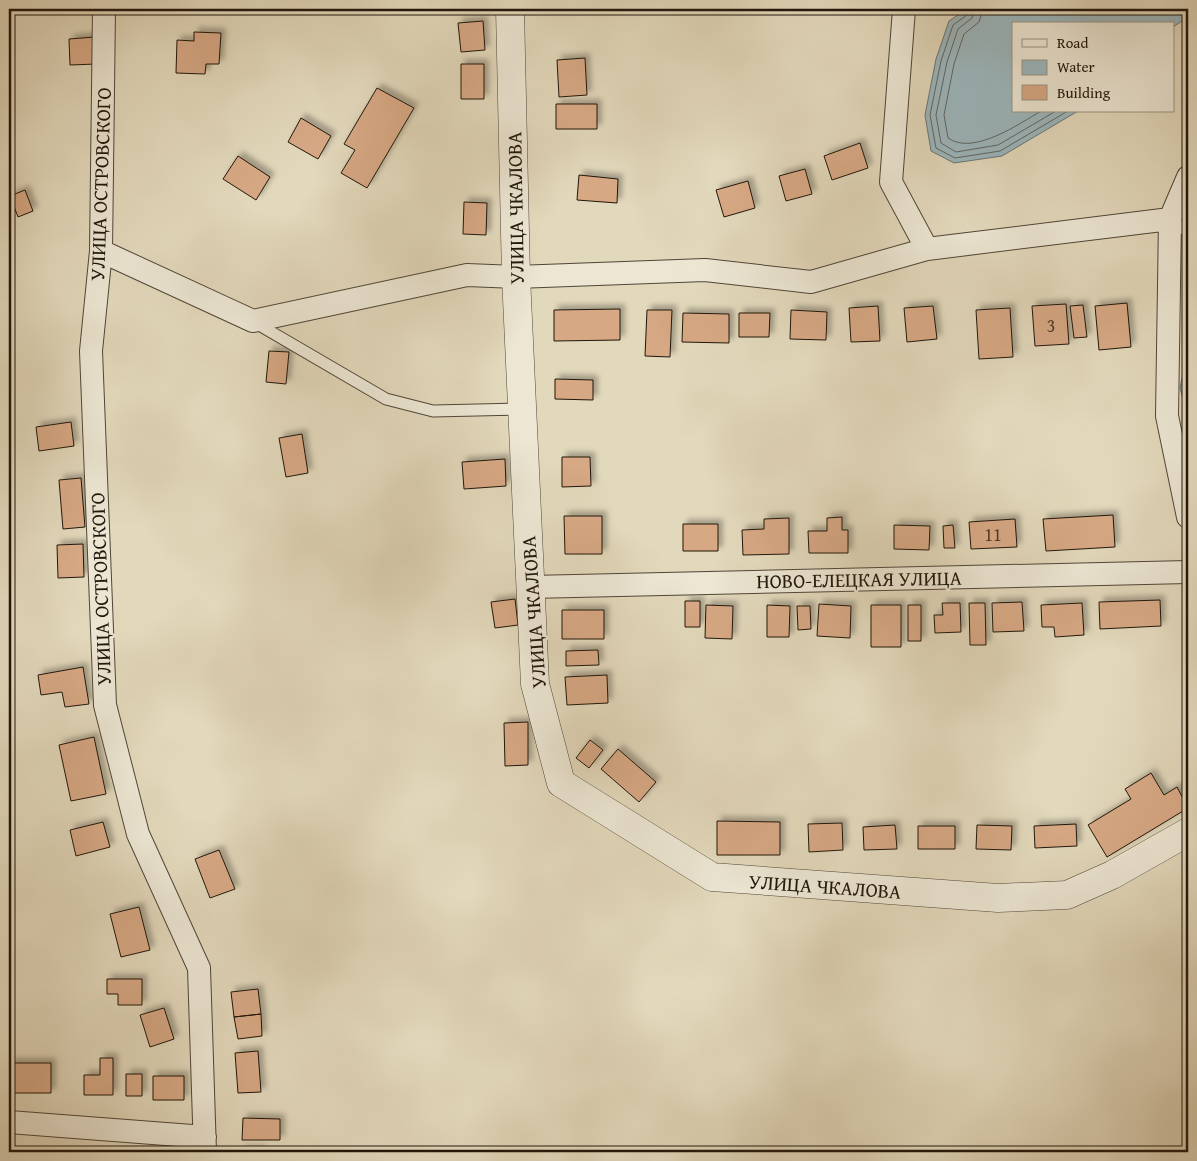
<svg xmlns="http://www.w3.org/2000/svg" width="1197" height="1161" viewBox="0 0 1197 1161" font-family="'Gentium Book Plus',serif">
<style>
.water{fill:#9cb6bc;stroke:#6a7676}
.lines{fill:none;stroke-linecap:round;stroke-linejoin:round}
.shore{stroke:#5e6664;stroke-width:1}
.building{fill:#d6a884;stroke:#20160c;filter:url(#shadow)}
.service-casing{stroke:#504638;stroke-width:13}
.minor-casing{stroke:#504638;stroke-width:24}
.tertiary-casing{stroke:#504638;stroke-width:29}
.service{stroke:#ece6d3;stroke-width:11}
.minor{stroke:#ece6d3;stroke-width:22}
.tertiary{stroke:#ece6d3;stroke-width:28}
.labels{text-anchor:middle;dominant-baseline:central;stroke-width:4;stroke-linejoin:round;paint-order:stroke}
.number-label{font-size:18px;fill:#4e3a2a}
.street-label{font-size:20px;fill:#20160c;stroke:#ece6d3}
</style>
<defs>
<filter id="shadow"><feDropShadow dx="4.5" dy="-4.5" stdDeviation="2.5" flood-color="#0004"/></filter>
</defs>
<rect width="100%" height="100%" fill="#e2d8bb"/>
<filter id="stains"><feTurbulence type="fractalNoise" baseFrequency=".004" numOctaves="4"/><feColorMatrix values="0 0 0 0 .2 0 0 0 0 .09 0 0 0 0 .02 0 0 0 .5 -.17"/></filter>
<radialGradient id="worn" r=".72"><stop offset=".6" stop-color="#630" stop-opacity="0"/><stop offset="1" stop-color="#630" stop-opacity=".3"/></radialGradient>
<path class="water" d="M967,9H1188V17L1173,27V24H1013V111H1078L1002,156L954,163L931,151L925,115L936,59L949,21Z
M1188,349V418L1180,388Z"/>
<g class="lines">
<path class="shore" d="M969,9L967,15L953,25L941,61L930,115L936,148L955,158L1000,151L1068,111
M975,9L972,18L958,29L947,62L936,115L941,143L956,152L998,145L1056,111
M983,9L979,22L964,34L954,64L944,115L948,138C973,156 1019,124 1041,111"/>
</g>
<path class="building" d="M25,9H76V11Z
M483,21L485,50L461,52L458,23Z
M194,32L221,33L219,64H206L205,74L176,73L177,40L194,41Z
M95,37L96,64L70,65L69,39Z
M585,58L587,95L559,97L557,60Z
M461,64H484V99H461Z
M377,88L414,108L367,188L341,173L355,150L344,144Z
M556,104H597V129H556Z
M301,118L331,136L318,159L288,142Z
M860,143L868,168L832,180L824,156Z
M238,156L270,177L256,200L223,179Z
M805,169L812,194L786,201L779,176Z
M579,175L618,179L617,203L577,200Z
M748,181L755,208L724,217L716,190Z
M25,190L33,211L18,217L10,196Z
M464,202L487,203L486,235L463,234Z
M1127,303L1131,347L1099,350L1095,306Z
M1066,304L1069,344L1035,346L1032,306Z
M1083,305L1087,337L1074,338L1070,306Z
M878,306L880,341L851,342L849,308Z
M933,306L937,339L907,342L904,308Z
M1010,308L1013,357L979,359L976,310Z
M620,309V340L554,341V310Z
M647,310H672L670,357L645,356Z
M791,310L827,312L826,340L790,339Z
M683,313L729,314V343L682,342Z
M739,313H770L769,337H739Z
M269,351L289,352L286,384L266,382Z
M555,379L593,380V400L555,399Z
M71,422L74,446L39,451L36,427Z
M302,434L308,473L286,477L279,438Z
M562,457H590L591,486L562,487Z
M505,459L506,486L464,489L462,462Z
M81,478L85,527L63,529L59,480Z
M1113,515L1115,547L1046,551L1043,519Z
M564,516H602V554H565Z
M842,517V530H848V553H809L808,531H827V518Z
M789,518V554L743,555L742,530L764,529V519Z
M1015,519L1017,547L971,549L969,522Z
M683,524H718V551H683Z
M894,525L930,526L929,550L894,549Z
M953,525L955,548H944L943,526Z
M83,544L84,577L58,578L57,545Z
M515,599L518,625L495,628L491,602Z
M1160,600L1161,626L1100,629L1099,602Z
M685,601H700V627H685Z
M1022,602L1024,631L993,632L992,603Z
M942,603H960L961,632L935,633L934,615H943Z
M969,603H985L986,645H970Z
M1082,603L1084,635L1055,637L1054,627H1042L1041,605Z
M819,604L851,606L850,638L817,636Z
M706,605L733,606L732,639L705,638Z
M767,605L790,606L789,637H767Z
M871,605H901V647H871Z
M908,605H921V641H908Z
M797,606H810L811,629L798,630Z
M562,610H604V639H562Z
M598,650L599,665L566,666V651Z
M83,667L89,704L65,707L62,692L41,695L38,675Z
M607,675L608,703L567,705L565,677Z
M528,722V765L505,766L504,723Z
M94,737L106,794L71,801L59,745Z
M590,740L603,750L589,768L576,758Z
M618,749L656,782L639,802L601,769Z
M1151,773L1164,795L1177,787L1188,808L1107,857L1088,825L1131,799L1125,789Z
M717,821L780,822V855H717Z
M103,822L110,847L76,856L70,830Z
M842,823L843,850L809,852L808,824Z
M1076,824L1077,846L1035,848L1034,826Z
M895,825L897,849L864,850L863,827Z
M977,825L1012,826L1011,850L976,849Z
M918,826H955V849H918Z
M219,850L235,889L210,898L195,859Z
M139,907L150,950L121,957L110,914Z
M107,979H142V1005H118V994H107Z
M258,989L261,1014L234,1017L231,992Z
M164,1008L174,1039L150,1047L140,1015Z
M261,1014L262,1036L238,1039L234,1017Z
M258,1051L261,1092L238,1093L235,1053Z
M100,1058H113V1095H84V1075H100Z
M9,1063H51V1093H9Z
M126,1074H142V1096H126Z
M153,1076H184V1100H153Z
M243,1118L280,1119V1140H242Z
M241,1150H261V1152H241Z"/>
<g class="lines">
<g class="service-casing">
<path id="service" d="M1170,219L1188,232
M254,322L386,399L433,411L522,409"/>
</g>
<g class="minor-casing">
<path id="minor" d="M104,9L101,251L91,351L105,705L138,834L199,968L205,1152
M904,9L891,182L927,249
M1188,177L1170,219L1167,416L1188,517
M101,251L253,321L467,275L516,277L705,270L811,282L927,249L1170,219
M530,587L1188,572
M9,1122L205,1137"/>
</g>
<g class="tertiary-casing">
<path id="tertiary" d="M510,9L516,277L535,684L561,783L712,877L998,898L1067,895L1112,875L1188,832"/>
</g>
<use href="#service" class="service"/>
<use href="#minor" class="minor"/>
<use href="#tertiary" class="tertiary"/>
</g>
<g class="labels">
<g class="number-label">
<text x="1051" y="325">3</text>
<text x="993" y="534">11</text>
</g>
<g class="street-label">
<text transform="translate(100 184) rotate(-88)">УЛИЦА ОСТРОВСКОГО</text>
<text transform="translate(515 208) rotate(-91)">УЛИЦА ЧКАЛОВА</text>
<text transform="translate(859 579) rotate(-1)">НОВО-ЕЛЕЦКАЯ УЛИЦА</text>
<text transform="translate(100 589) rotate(-92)">УЛИЦА ОСТРОВСКОГО</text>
<text transform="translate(533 612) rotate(-94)">УЛИЦА ЧКАЛОВА</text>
<text transform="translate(825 886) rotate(4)">УЛИЦА ЧКАЛОВА</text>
</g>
</g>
<rect width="1197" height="1161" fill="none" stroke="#e2d8bb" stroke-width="30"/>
<rect x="10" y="10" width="1177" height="1141" fill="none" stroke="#20160c" stroke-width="2.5"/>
<rect x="15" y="15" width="1167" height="1131" fill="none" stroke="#20160c"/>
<rect x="1012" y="22" width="162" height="90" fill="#ece6d3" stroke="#9a9383"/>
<rect x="1022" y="39" width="25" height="8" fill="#ece6d3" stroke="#9a9383"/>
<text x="1057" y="48" font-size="15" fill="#20160c">Road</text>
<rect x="1022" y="60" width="25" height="15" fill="#9cb6bc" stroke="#9a9383"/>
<text x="1057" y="72" font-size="15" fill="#20160c">Water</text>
<rect x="1022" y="85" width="25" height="15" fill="#d6a884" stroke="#9a9383"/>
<text x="1057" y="98" font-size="15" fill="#20160c">Building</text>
<rect width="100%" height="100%" filter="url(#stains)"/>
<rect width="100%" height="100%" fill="url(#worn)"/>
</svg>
